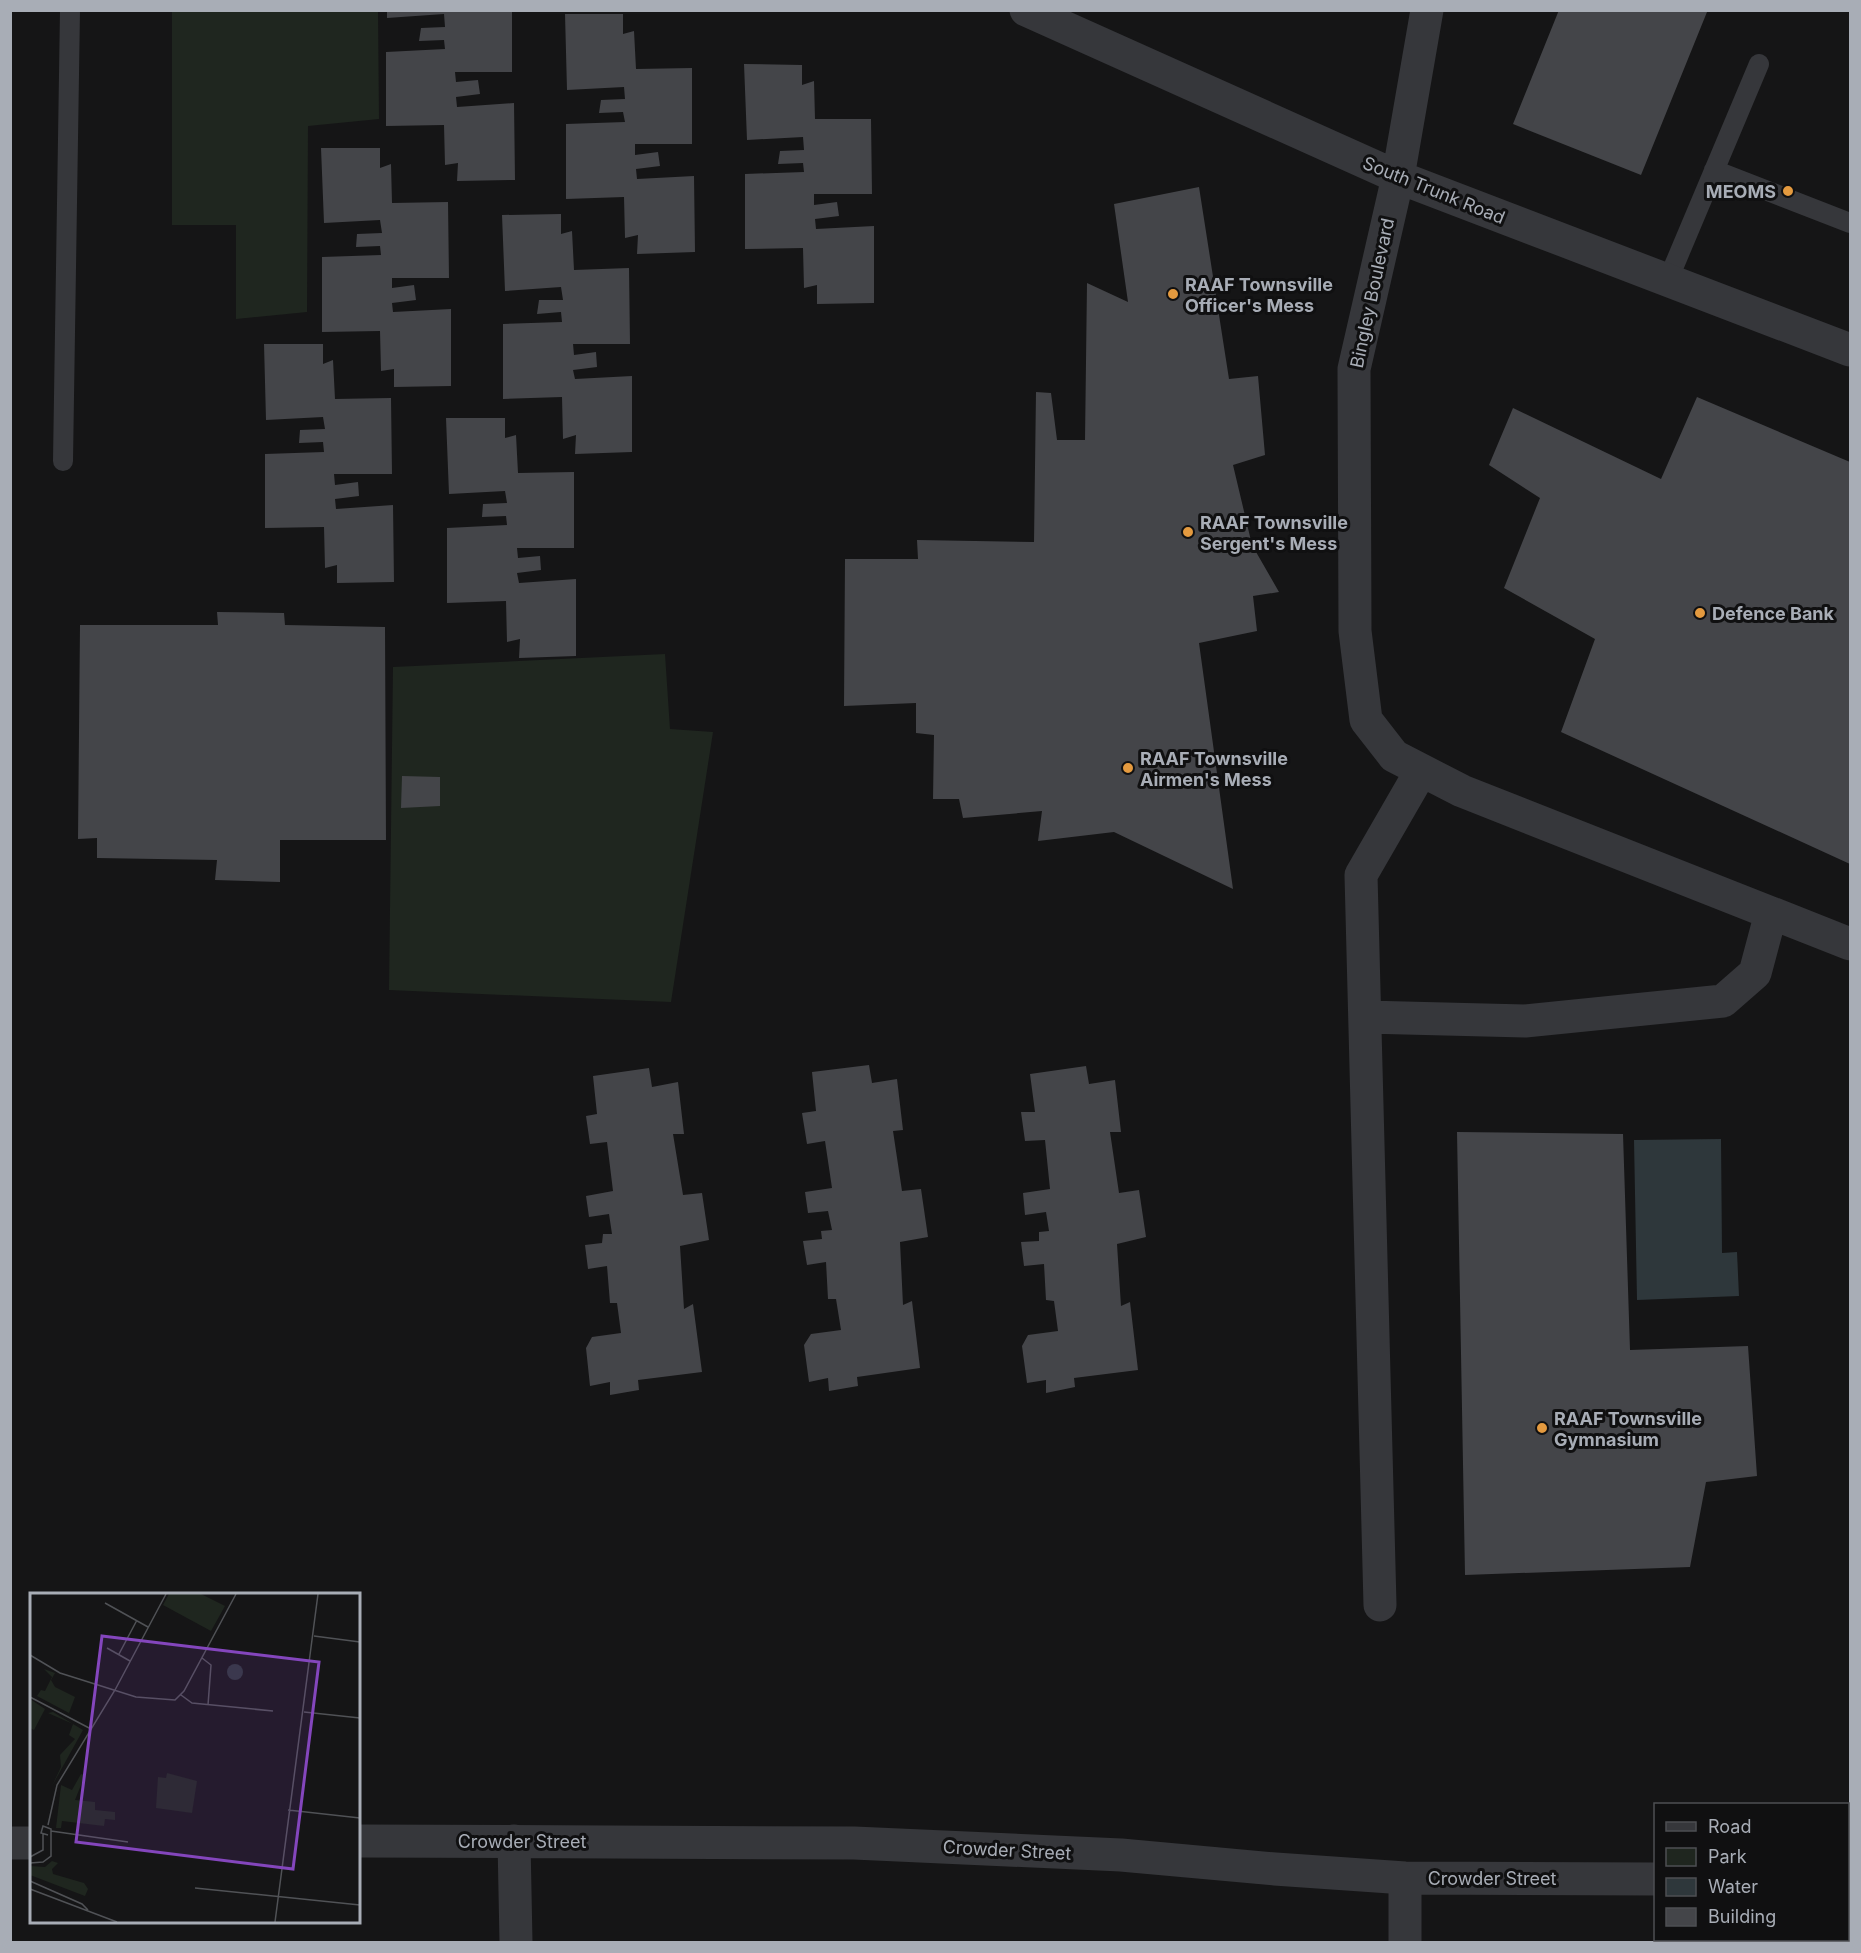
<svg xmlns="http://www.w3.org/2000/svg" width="1861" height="1953" viewBox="0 0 1861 1953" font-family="Inter,sans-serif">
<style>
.green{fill:#1f261f}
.water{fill:#2e373b}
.building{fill:#444549}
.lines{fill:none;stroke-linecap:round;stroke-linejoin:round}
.lane{stroke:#36373b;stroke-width:20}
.street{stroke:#36373b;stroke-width:33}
.poi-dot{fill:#e49a3f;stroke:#101011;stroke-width:2}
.labels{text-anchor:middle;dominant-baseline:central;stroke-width:6;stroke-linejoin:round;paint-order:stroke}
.street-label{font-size:18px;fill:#a8adb6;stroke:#101011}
.poi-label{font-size:18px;font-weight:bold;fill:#a8adb6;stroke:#101011;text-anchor:start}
.inset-road{fill:none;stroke:#505256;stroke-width:1.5}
.view{fill:#8446bd;fill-opacity:0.15;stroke:#8446bd;stroke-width:3}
.inset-edge{fill:none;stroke:#a8adb6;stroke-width:3}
</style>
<rect width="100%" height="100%" fill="#151516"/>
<path class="green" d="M172,11H378L379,119L308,126L307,312L236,319V225H172Z
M665,654L670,729L713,732L671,1002L389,990L393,667Z"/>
<path class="water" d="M1721,1139L1722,1253L1737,1252L1739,1296L1637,1300L1634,1140Z"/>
<path class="building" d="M387,10H512V72H455L456,82L478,80L480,94L456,97L457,107L514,103L515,180L457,181L458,163L445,165L444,125L386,126V52L445,49L444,40L419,41L421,28L445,27L444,14L387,18Z
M1559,10H1701L1707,12L1641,175L1513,124Z
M565,14H623V34L634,31L636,69L692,68V144H635V155L658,152L660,166L636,169L637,179L694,176L695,252L637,254L638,235L625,238L624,197L566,199V124L625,122L623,112L599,113L601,100L625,99L624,87L567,90Z
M744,64L802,65V85L814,81L815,119H871L872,194H814V205L837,202L839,216L815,219L816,229L874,226V303L817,304V285L804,288L803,248L745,249V174L804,172L803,163L778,164L780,151L804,150L803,137L747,140Z
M321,148H380V168L391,164L392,203L448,202L449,278H392V288L414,285L416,300L392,303L393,312L451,309V386L394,387V369L381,371L380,331L322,332V257L381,255L380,246L356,247L357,234L382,233L380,220L324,223Z
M1199,187L1229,379L1258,376L1265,455L1233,465L1252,545L1279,592L1253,596L1257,631L1199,643L1233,889L1114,832L1038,841L1042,811L963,818L959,799H933L934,735L916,733V703L844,706L845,559H918L917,540L1034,542L1036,392L1051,393L1057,440H1085L1087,283L1128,302L1114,204Z
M561,214V234L572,231L574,270L629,268L630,344H573L574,355L596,352L597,367L573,370L575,379L632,376V452L575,454L576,435L563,439L562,397L503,399V324L562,322L561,312L537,314L539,300H563L561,287L505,291L502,215Z
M264,344H323V364L333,360L335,399L391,398L392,474H334L335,485L358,482L359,496L335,499L336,509L393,505L394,582L337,583V565L325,568L324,527L265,528V454L324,452L323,442L299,443L300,430L325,429L323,417L266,420Z
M1697,397L1850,462V864L1561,732L1595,639L1504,588L1540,498L1489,465L1513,408L1661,479Z
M446,418H505V438L516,435L518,473L574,472V548H517L518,558L540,556L541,570L517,573L519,583L576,579V656L519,658L520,639L507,642L506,601L447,603V528L507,525L506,516L482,517L483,504L507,503L505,491L449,494Z
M217,612L284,613L285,625L385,627L386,840H280V882L215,880L217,860L97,858V838L78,839L80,625H218Z
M402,776L440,777V806L401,808Z
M869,1065L872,1083L897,1079L903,1130L893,1131L902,1191L921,1189L928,1237L900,1242L903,1305L912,1301L920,1368L857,1377L858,1386L829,1391L828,1378L809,1382L804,1345L811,1334L841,1330L836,1299H828L826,1262L807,1265L803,1241L822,1239L821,1231L832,1230L828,1211L808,1213L805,1192L832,1188L825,1141L807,1144L802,1113L816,1111L812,1072Z
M1086,1066L1089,1084L1115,1080L1121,1132H1110L1119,1193L1139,1190L1146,1237L1117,1244L1121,1306L1130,1302L1138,1370L1074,1378L1075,1387L1046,1393V1380L1027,1383L1022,1346L1028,1335L1058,1331L1054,1301L1046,1300L1044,1264L1024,1266L1021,1242L1039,1241V1232L1049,1231L1046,1212L1025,1215L1023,1193L1050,1189L1045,1140L1025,1141L1021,1112H1035L1030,1074Z
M649,1068L652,1087L678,1082L684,1134H673L683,1195L702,1193L709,1240L680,1246L684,1309L693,1304L702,1372L638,1380L639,1390L610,1395V1382L590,1386L586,1348L592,1337L621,1333L617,1303H610L607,1266L588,1269L585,1245L602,1243L603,1234H612L609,1214L589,1217L586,1196L613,1191L607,1142L590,1144L586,1116L597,1114L593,1076Z
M1457,1132L1623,1134L1630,1350L1748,1346L1757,1476L1706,1482L1690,1567L1465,1575Z"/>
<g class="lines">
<path class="lane" d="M1714,170L1850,223
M1668,280L1759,64
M63,461L70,10"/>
<path class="street" d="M1026,10L1398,177L1850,350
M1427,10L1398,177L1354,369L1355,631L1366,720L1394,756L1462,791L1850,944
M1365,1017L1525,1021L1723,1001L1755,973L1771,913
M1380,1605L1361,875L1421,771
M358,1841L854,1843L1121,1855L1275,1869L1405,1878L1656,1879
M514,1841L516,1942
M10,1843H32
M1405,1878V1942
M1848,1880H1850"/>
</g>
<g class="poi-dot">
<circle cx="1788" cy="191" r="6"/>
<circle cx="1173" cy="294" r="6"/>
<circle cx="1188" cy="532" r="6"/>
<circle cx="1700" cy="613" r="6"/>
<circle cx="1128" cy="768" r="6"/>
<circle cx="1542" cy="1428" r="6"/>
</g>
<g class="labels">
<g class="street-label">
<text transform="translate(1434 190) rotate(22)">South Trunk Road</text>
<text transform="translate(1372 293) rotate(-78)">Bingley Boulevard</text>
<text x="522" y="1841">Crowder Street</text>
<text transform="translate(1007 1850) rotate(3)">Crowder Street</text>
<text x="1492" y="1878">Crowder Street</text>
</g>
<g class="poi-label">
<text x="1776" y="191" text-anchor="end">MEOMS</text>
<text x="1185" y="284">RAAF Townsville<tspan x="1185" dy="21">Officer's Mess</tspan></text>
<text x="1200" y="522">RAAF Townsville<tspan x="1200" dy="21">Sergent's Mess</tspan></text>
<text x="1712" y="613">Defence Bank</text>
<text x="1140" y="758">RAAF Townsville<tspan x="1140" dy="21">Airmen's Mess</tspan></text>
<text x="1554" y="1418">RAAF Townsville<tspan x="1554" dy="21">Gymnasium</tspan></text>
</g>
</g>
<g transform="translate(30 1593)">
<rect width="330" height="330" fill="#151516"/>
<path d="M139,1H171L195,13L181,38L133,12ZM14,76L25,80L21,87L25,94L45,104L39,120L7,103L11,97L15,98L22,84ZM0,106L15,116L4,137L0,135ZM23,119L53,137L22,193L31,174L30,162L45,146L39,142L43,131L18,120ZM137,180L167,188L162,220L126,215L128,184L136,185ZM51,181L55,182L45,207L65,209V217L85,219V227L75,226L74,233L32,228L31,235H26L31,192L42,197ZM22,268L28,270L22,276L23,281L54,290L58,296L55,303L0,282V273L15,274Z" fill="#1f261f"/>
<path d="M197 79a8 8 0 1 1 16 0a8 8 0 1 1-16 0Z" fill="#2e373b"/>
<path class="inset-road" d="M75,10L118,34M284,43L330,49M77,55L100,68M89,61L107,27M0,62L30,80L106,104L145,107L154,98L206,1M172,65L181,72L178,112M151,102L162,110L243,118M0,104L61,136M274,119L330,125M258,217L330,225M18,232L27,192L85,97L136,1M21,238L98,249M0,264L13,257V241M0,270L13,269L21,263V236L13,233L11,240L18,242M0,288L52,311L58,317M165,295L330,312M0,296L87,329M245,329L288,1"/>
<path class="view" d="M72,43L289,69L263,276L46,249Z"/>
<rect width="330" height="330" class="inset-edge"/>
</g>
<rect width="1861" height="1953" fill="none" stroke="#a8adb6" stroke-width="24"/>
<rect x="1654" y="1803" width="195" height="138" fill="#101011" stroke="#4d4f53" stroke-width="1.5"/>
<rect x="1666" y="1822" width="30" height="9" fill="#36373b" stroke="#4d4f53" stroke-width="1.5"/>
<text x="1708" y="1833" font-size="18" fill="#a8adb6">Road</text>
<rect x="1666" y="1848" width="30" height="18" fill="#1f261f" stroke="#4d4f53" stroke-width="1.5"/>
<text x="1708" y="1863" font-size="18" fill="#a8adb6">Park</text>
<rect x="1666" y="1878" width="30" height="18" fill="#2e373b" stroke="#4d4f53" stroke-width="1.5"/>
<text x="1708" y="1893" font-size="18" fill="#a8adb6">Water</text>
<rect x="1666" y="1908" width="30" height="18" fill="#444549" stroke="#4d4f53" stroke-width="1.5"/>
<text x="1708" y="1923" font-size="18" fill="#a8adb6">Building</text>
</svg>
